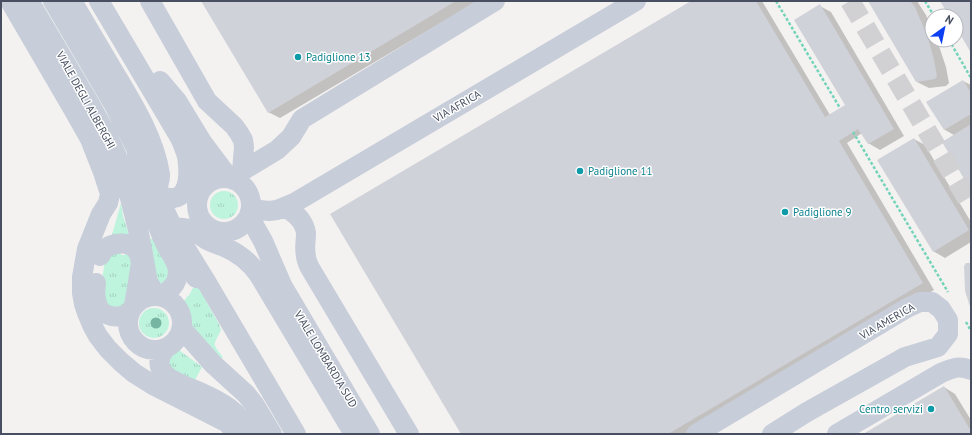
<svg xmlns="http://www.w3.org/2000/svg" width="972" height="435" viewBox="0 0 972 435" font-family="'PT Sans',sans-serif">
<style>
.grass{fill:url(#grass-tufts)}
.shadow{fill:#0003}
.building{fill:#d0d2d9}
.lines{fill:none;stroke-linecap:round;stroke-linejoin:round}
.minor-tunnel{stroke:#d1d1d4;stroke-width:20;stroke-dasharray:20 10;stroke-linecap:butt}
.path{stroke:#73d4b9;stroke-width:2.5;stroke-dasharray:3 2;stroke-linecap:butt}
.minor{stroke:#c7cdd9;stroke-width:20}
.tree{fill:#77b5a3}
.culture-dot{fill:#0f9aa8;stroke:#fff;stroke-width:1.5}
.labels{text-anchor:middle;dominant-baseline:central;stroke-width:3;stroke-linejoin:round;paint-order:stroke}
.culture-label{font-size:11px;fill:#0d838f;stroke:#fff;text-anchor:start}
.street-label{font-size:11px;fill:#474f60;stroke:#fff}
</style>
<defs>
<pattern id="grass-tufts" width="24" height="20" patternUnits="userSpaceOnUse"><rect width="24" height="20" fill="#bef3de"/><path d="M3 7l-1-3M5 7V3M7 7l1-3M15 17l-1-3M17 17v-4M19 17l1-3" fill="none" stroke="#a5d2c1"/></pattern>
</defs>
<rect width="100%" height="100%" fill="#f4f2f1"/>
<path class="grass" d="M210 205a14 14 0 1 1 28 0a14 14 0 1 1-28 0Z
M121,203L123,216L131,241L110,242Z
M155,237L171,262L168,283L156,284L150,239Z
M121,248V255H125L126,248L132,252L134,283L122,307H108L101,286L106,254Z
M194,286L203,291L206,301L219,324L221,330C214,345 211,343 223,357L221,359L191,328L190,316L187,309L183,302L189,295Z
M139 323a15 15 0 1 1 30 0a15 15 0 1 1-30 0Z
M179,350L202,367L194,382L170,370L168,356C171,353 174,351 179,350Z"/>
<path class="shadow" d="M202,1H478L280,118L268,112Z
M693,1H762L830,115L846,106L820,6L831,12L904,136L880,150L868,143L862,133L847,143L934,290L690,434H462Z
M869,1H917L926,15L932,29V40H937L946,67L949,83L946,86L929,88L917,82Z
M963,81L971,85V187L970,186L954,135L945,130L928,102Z
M914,139L925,145L971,222V242L945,258L933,251Z
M944,387L955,394L971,420V434H865Z"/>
<path class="building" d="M201,1H456L268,113Z
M691,1H756L825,117L845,105L794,20L820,4L894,129L868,144L858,129L839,141L923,283L668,434H461L330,214Z
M868,1H910L915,7L928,38L934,60L937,76L935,79L916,82Z
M940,1H971V53L956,27V16H949Z
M963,80L971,93V114L944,130L926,102Z
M971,124V186L969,187L942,142Z
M914,138L969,230L933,252L877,160Z
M966,263H971V310L965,291L964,266Z
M944,386L971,431V434H863Z"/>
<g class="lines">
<path class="minor-tunnel" d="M850,1L971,205"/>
<path class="path" d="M776,1L840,108
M925,1L934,16
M949,40L971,78
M853,132L948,292
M966,322L971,331"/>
<path class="minor" d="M10,1L73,109L90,139L103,172L110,194L108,203L101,214L87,249L82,277V293L84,304L87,313L92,325L98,336L108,349L121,362L134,373L153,385L226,422L233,429L236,434
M29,1L91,106L106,133L116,154L128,190L140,238L148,282C151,288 154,292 159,296C169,292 178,284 178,272C178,263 171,254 167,247C163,239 160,232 157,224C147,200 141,174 136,148
M53,1L114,105L142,160
M72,1C86,25 100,48 114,72C133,104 154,137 160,174C161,181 157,185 157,192C162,197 167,199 174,198C191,195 189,169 187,156C185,150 183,144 180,138L99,1
M150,1L207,101L234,126L239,133L243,140L244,147L242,171
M160,81L177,101L202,142L229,178
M198,159L201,174V190
M197 205a27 27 0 1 1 54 0a27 27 0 1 1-54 0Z
M234,180L242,171L277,150L291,137L302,119L495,1
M284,207C295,213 304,220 306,233C306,241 304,248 306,256C306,260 308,264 310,268L409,434
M251,209L269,211L277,210L294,203L636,1
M165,211L173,228L207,283
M248,218L255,227L263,241L282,285L370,434
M164,225C172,229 180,226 189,229C196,231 201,237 207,240C212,243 217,244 222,246C237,252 250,262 259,275L354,434
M100,256C102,253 103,250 106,248C114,242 131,241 137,251C140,255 140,259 141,263
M196,278L202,279L207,283L296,434
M96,283C95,290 95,301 99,308C106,319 127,320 133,307C135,303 135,298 136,294C138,284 139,274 141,263
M128 323a27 27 0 1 1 54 0a27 27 0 1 1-54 0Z
M182,329L213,364L246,394L254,404L272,434
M165,349C160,355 157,363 162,371C168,381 191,388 202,393C211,397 221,402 229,408C239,415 244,424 250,434
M696,434L907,308L920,302H932L941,309L948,320V334L938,347L905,357L807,412L772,434
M837,434L941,373C953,368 959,365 971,370"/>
</g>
<circle class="tree" cx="156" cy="323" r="5.5"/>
<g class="culture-dot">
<circle cx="298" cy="57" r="4"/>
<circle cx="580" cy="171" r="4"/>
<circle cx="785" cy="212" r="4"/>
<circle cx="931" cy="409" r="4"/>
</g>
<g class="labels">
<g class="culture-label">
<text x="306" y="57">Padiglione 13</text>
<text x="588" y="171">Padiglione 11</text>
<text x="793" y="212">Padiglione 9</text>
<text x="923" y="409" text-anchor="end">Centro servizi</text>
</g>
<g class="street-label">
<text transform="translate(86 100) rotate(61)">VIALE DEGLI ALBERGHI</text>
<text transform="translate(457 106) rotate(-30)">VIA AFRICA</text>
<text transform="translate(887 321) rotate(-30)">VIA AMERICA</text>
<text transform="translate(326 359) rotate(59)">VIALE LOMBARDIA SUD</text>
</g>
</g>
<rect width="972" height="435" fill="none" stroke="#474f60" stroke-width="4"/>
<g transform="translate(944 28) rotate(33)"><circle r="19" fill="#ffffff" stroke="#b5b9bf"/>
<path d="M0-3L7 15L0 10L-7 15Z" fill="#0d3ff2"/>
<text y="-6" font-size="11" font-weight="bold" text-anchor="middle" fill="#474f60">N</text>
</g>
</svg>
